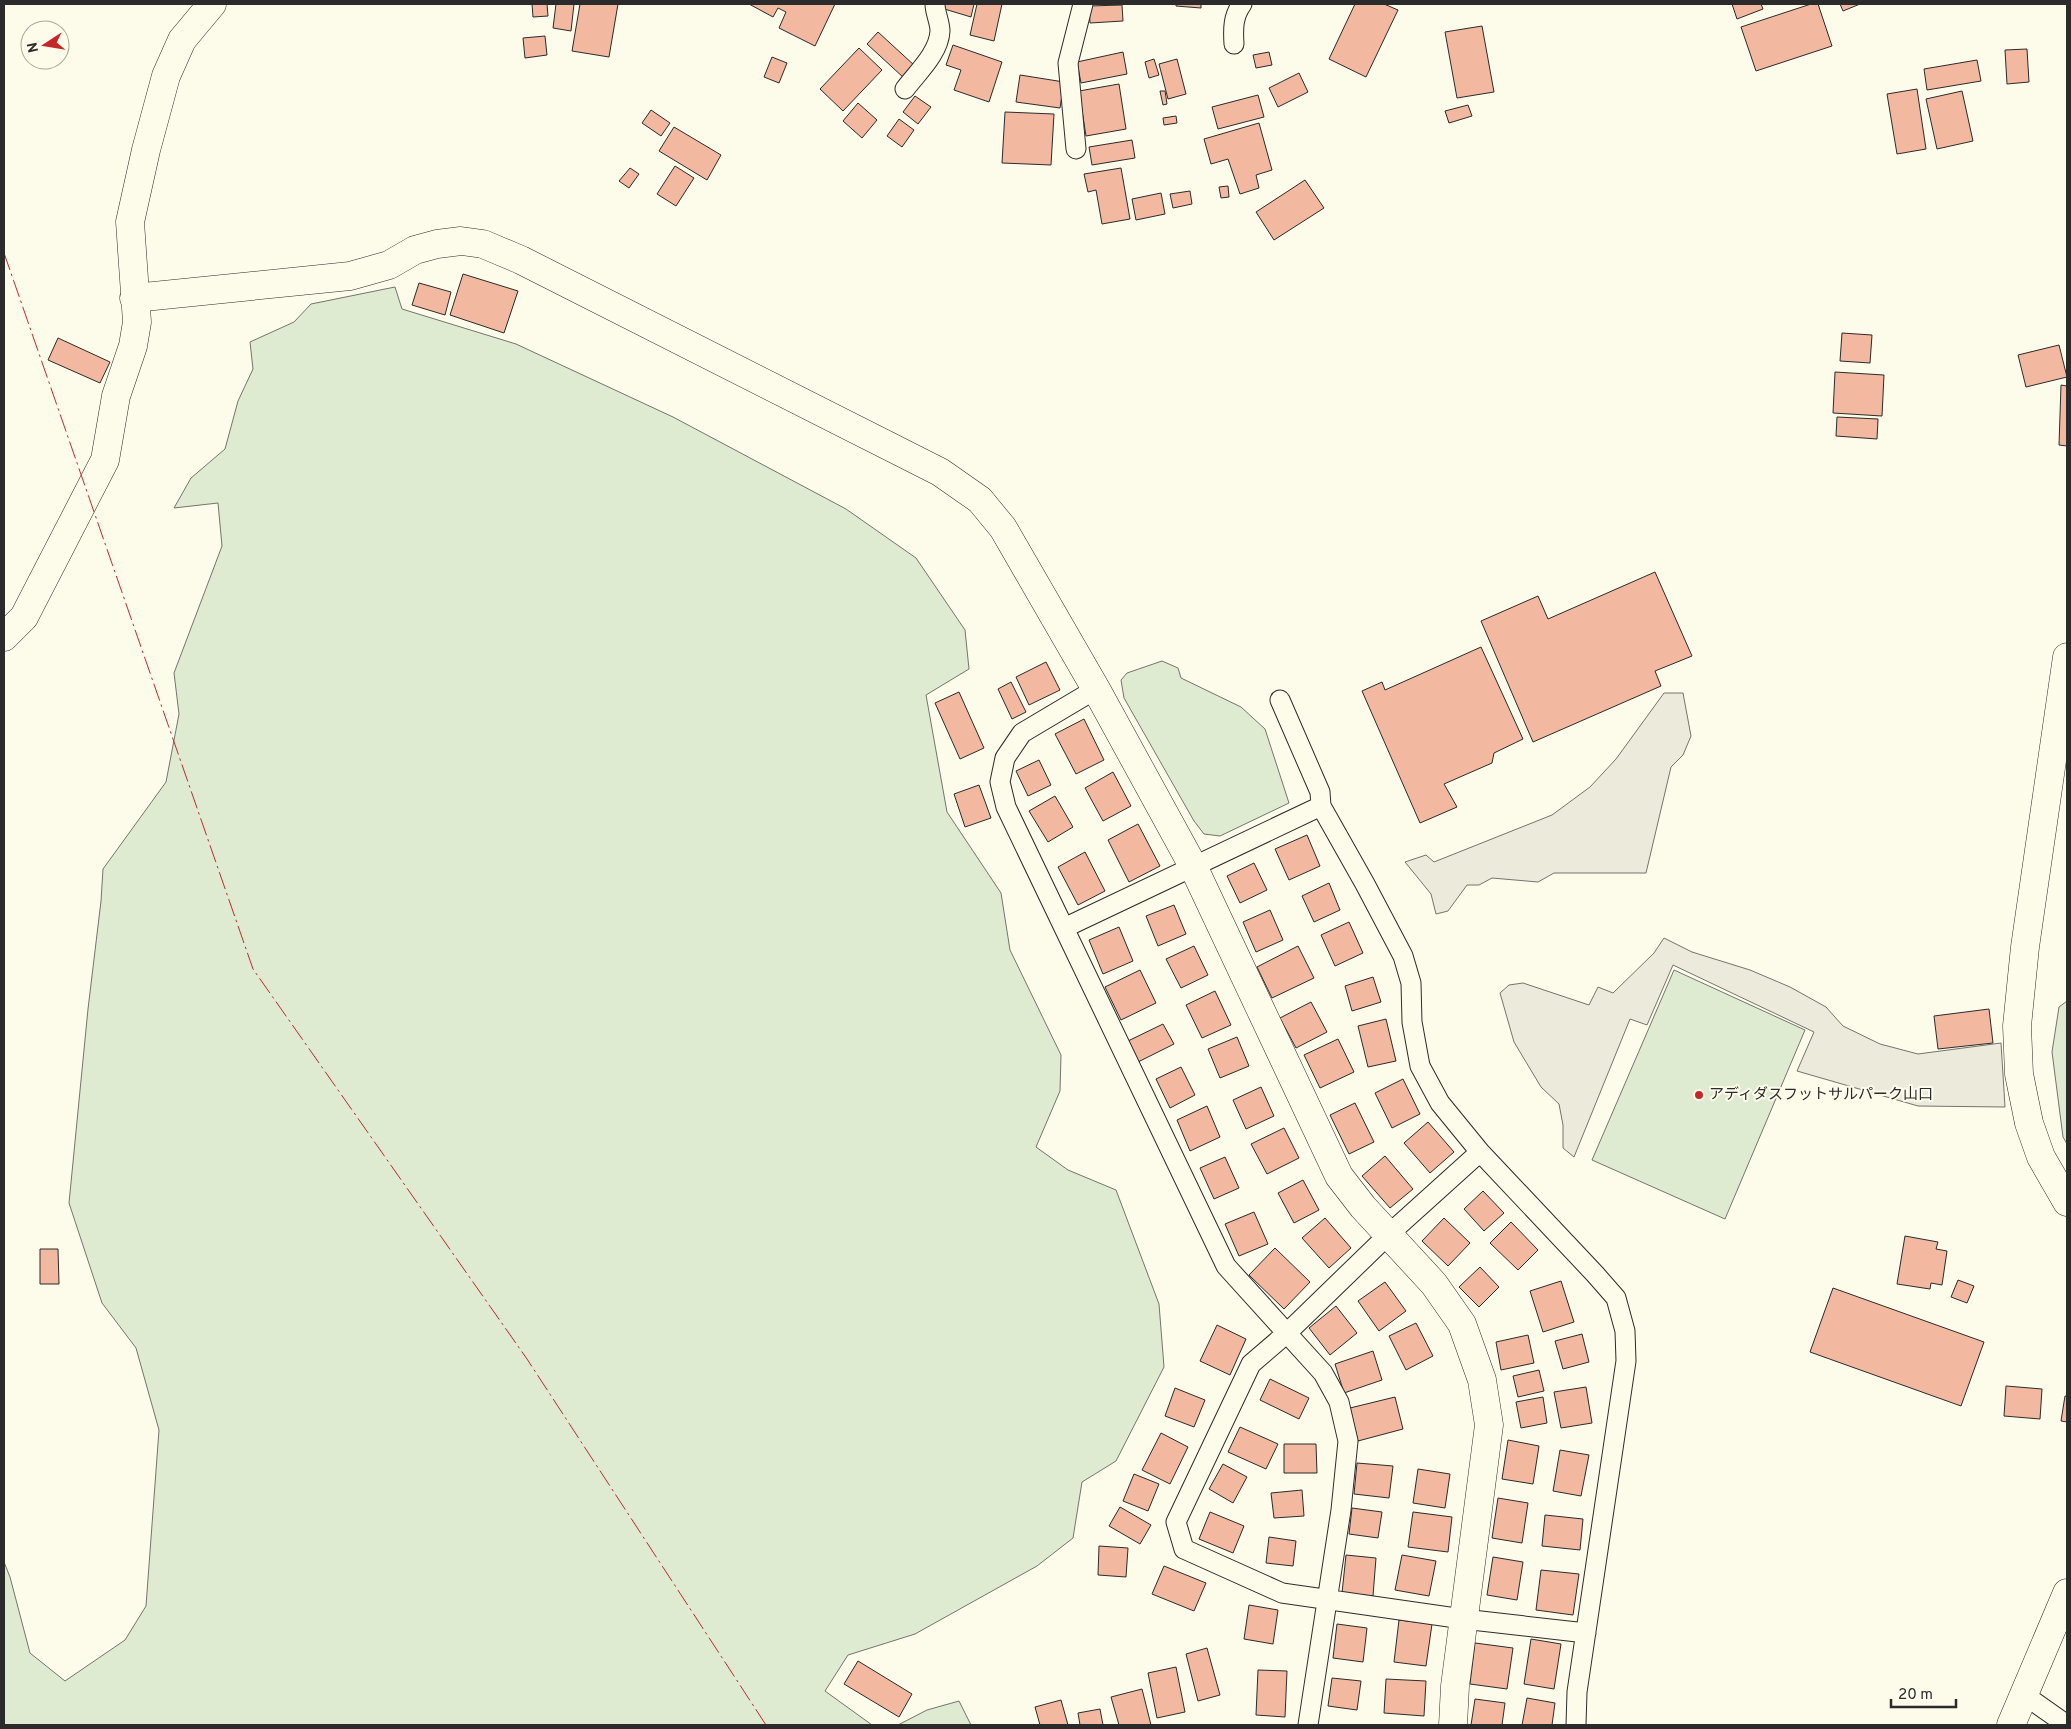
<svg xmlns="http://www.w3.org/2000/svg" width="2071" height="1729" viewBox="0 0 2071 1729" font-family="Overpass,'Noto Sans JP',sans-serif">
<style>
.green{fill:#deebd1;stroke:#74746e}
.parking{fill:#eceadb;stroke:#74746e}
.building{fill:#f2b8a0;stroke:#2b2b2b}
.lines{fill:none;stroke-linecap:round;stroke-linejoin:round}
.street-casing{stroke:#2b2b2b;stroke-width:21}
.secondary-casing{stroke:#2b2b2b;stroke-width:29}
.street{stroke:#fdfbea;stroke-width:19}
.secondary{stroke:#fdfbea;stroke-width:28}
.power{stroke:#c62828;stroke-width:1;stroke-dasharray:18 4 2.5 4;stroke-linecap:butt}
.poi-dot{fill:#c62828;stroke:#fdfbea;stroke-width:2}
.labels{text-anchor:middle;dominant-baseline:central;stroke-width:4;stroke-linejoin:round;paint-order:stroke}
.poi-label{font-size:15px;fill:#2b2b2b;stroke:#fdfbea;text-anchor:start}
</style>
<rect width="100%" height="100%" fill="#fdfbea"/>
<path class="green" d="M395,287L402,309L516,344L673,417L846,509L916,558L965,630L969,669L926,695L947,812L1001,893L1010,950L1061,1055L1060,1091L1036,1147L1068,1170L1116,1190L1159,1304L1164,1367L1116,1461L1082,1482L1073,1538L1037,1566L915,1634L848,1655L825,1691L872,1725H4V1562L10,1577L30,1653L65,1681L125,1640L146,1606L159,1430L136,1348L102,1303L69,1203L88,1009L101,901L103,869L166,782L179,714L174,673L222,546L218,503L174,508L191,478L225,449L238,401L253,369L250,342L294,322L311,304Z
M1162,661L1178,668L1181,678L1241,707L1265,729L1289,803L1220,836L1204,834L1194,821L1124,698L1121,680L1127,673Z
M1674,970L1805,1030L1725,1219L1592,1160Z
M2067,1001V1144L2063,1137L2052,1052L2059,1007Z
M959,1701L971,1725H898L927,1710Z"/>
<path class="parking" d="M1664,693H1683L1691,736L1683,755L1671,767L1646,873H1554L1538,882L1492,878L1479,885H1467L1448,911L1436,914L1431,894L1405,862L1426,855L1434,862L1552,815L1590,787L1616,759Z
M1664,938L1692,952L1750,970L1790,987L1826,1007L1843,1026L1880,1044L1918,1054L2001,1043L2005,1107L1918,1106L1797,1071L1814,1032L1673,965L1647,1025L1630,1019L1574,1157L1563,1148V1125L1559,1104L1541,1087L1514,1042L1500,993L1509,985L1523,983L1589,1005L1598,987L1613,993L1654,953Z"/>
<path class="building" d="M532,4H547L548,16L533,17Z
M556,4H574L571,31L553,28Z
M580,4H618L609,57L572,51Z
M749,4H835L815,46L779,28L786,12L778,8L773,17Z
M942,4H974L971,17L941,8Z
M977,4H1002L994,41L970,35Z
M1176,4H1201V8L1176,6Z
M1355,4H1384L1398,10L1366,77L1329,59Z
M1732,4H1761L1763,9L1737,19Z
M1811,4H1818L1832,46L1756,71L1741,27Z
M1840,4H1860L1843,11Z
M1122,5L1123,21L1090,23L1089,6Z
M1482,26L1494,92L1457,98L1445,32Z
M878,32L915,66L904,78L867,44Z
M545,36L547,55L525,58L523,38Z
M953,45L1002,62L989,102L954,90L961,70L946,65Z
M859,48L882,70L843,111L820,89Z
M2027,49L2029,82L2007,84L2005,50Z
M1123,52L1127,74L1081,83L1077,62Z
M1269,52L1272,65L1256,68L1253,55Z
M772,57L787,63L779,83L764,77Z
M1154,59L1159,75L1149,78L1145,62Z
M1177,59L1186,94L1168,99L1159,64Z
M1977,60L1981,81L1927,90L1924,69Z
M1299,73L1308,92L1278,107L1269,88Z
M1020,75L1064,82L1060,108L1016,102Z
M1119,84L1126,129L1086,136L1079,91Z
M1917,89L1926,149L1897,154L1887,94Z
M1160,91H1165L1167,104L1163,105Z
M1962,91L1973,141L1937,149L1926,99Z
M1258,95L1264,117L1218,129L1212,107Z
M915,96L931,107L918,124L903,112Z
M858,103L877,120L862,138L843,121Z
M1468,105L1472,116L1449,123L1445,111Z
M651,110L670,123L661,136L642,123Z
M1005,112L1054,114L1051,165L1002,163Z
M1176,116L1177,123L1164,125L1163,118Z
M899,119L914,130L902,147L887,136Z
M1259,123L1272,170L1256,175L1259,188L1240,194L1228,159L1211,164L1204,139Z
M674,127L721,155L707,180L659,151Z
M1132,140L1135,158L1092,165L1089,147Z
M675,166L694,178L676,206L657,194Z
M630,168L639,174L629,188L619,181Z
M1121,168L1130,219L1102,224L1096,190L1088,192L1084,174Z
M1305,180L1324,208L1274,240L1256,212Z
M1228,186L1229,197L1221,198L1219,187Z
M1190,191L1192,204L1173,208L1170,194Z
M1161,193L1165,214L1136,220L1132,199Z
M463,274L518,291L504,333L450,315Z
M419,283L451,292L445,315L412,305Z
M1842,333L1872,335L1870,363L1840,361Z
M58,338L110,362L100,383L48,360Z
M2059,345L2067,377L2026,387L2018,355Z
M1835,372L1884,375L1882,416L1833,413Z
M2061,385L2067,386V446L2059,445Z
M1837,417L1878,419L1877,439L1836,436Z
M1655,572L1692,656L1655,671L1661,686L1533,742L1481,621L1538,596L1548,619Z
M1481,647L1523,739L1494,753L1492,763L1444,784L1457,807L1420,823L1362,691L1382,682L1385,690Z
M1046,662L1060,690L1029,705L1016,677Z
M1011,682L1026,712L1012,719L998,689Z
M959,692L984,748L960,759L935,703Z
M1084,719L1104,760L1076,774L1055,734Z
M1039,760L1051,785L1028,796L1016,771Z
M1113,772L1131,806L1103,821L1085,788Z
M979,785L991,818L965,827L954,794Z
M1055,796L1073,827L1048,842L1029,811Z
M1138,824L1160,866L1129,882L1108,840Z
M1307,835L1320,866L1289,880L1275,849Z
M1085,852L1105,891L1078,905L1058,867Z
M1254,863L1267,890L1240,903L1227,876Z
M1329,883L1340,910L1314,922L1302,896Z
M1174,905L1186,934L1158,946L1146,916Z
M1270,910L1283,940L1256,952L1243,922Z
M1349,922L1363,953L1335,966L1321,935Z
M1119,927L1133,961L1103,974L1089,940Z
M1194,946L1208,975L1181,988L1166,959Z
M1298,946L1314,978L1272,998L1257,967Z
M1140,970L1156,1003L1121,1020L1105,987Z
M1373,977L1381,1002L1352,1011L1345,986Z
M1215,991L1231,1025L1202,1038L1186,1005Z
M1311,1002L1327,1032L1296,1048L1280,1018Z
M1989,1009L1993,1043L1938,1049L1934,1016Z
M1386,1019L1396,1061L1368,1067L1358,1026Z
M1163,1024L1174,1044L1138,1062L1128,1041Z
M1237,1037L1249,1066L1220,1078L1208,1049Z
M1338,1039L1354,1072L1320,1088L1304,1055Z
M1181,1067L1195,1095L1170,1108L1156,1079Z
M1403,1079L1420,1114L1392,1128L1375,1093Z
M1261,1087L1274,1116L1246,1129L1233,1100Z
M1355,1103L1374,1142L1349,1154L1330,1115Z
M1207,1106L1220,1137L1190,1151L1177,1120Z
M1428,1122L1454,1152L1430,1173L1404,1143Z
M1284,1128L1299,1158L1267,1174L1251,1144Z
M1385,1156L1413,1189L1390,1208L1362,1176Z
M1225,1157L1239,1188L1214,1199L1200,1168Z
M1303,1180L1319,1210L1294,1223L1278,1193Z
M1483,1191L1504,1213L1484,1231L1464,1209Z
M1254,1212L1268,1244L1239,1256L1225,1224Z
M1325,1218L1351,1248L1329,1268L1302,1238Z
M1444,1218L1470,1243L1448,1266L1422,1241Z
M1511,1222L1538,1250L1518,1270L1490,1243Z
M1905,1236L1938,1242L1936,1249L1947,1251L1942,1285L1931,1283L1930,1289L1897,1284Z
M1275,1248L1310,1282L1284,1309L1249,1275Z
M40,1249H58L59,1284H40Z
M1480,1267L1499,1287L1479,1307L1459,1287Z
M1958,1280L1974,1286L1967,1303L1951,1297Z
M1561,1281L1574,1322L1543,1332L1530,1291Z
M1385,1282L1406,1311L1379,1331L1358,1301Z
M1833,1288L1984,1342L1961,1406L1810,1352Z
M1336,1306L1357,1333L1330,1355L1309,1328Z
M1416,1323L1433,1356L1406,1370L1389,1336Z
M1217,1325L1246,1339L1230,1375L1200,1361Z
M1582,1334L1589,1362L1563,1369L1555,1341Z
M1528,1335L1534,1363L1501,1370L1496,1342Z
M1373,1351L1382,1380L1344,1393L1335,1364Z
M1539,1370L1544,1391L1518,1397L1513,1376Z
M1270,1379L1309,1398L1299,1419L1260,1400Z
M2006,1386L2042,1389L2040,1419L2004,1416Z
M1586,1387L1592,1423L1561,1428L1554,1392Z
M1175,1388L1205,1400L1194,1427L1165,1416Z
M2065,1396H2067V1422L2061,1421Z
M1395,1397L1403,1429L1358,1441L1350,1408Z
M1543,1397L1547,1423L1521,1428L1516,1402Z
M1240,1427L1278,1444L1266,1469L1228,1452Z
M1161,1433L1188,1447L1170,1484L1142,1470Z
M1508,1440L1539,1446L1533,1484L1502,1479Z
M1284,1444H1316L1317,1473H1284Z
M1560,1450L1589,1455L1581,1496L1553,1491Z
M1357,1463L1393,1466L1389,1498L1354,1494Z
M1223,1464L1247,1477L1233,1503L1209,1489Z
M1418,1469L1450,1474L1445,1508L1413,1503Z
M1134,1474L1159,1484L1148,1511L1123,1501Z
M1302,1490L1304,1516L1274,1518L1271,1493Z
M1498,1498L1528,1503L1522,1543L1492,1538Z
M1120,1507L1151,1525L1140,1544L1109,1526Z
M1352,1508L1382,1512L1378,1538L1349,1534Z
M1210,1512L1244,1526L1233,1553L1199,1539Z
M1413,1512L1452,1517L1448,1552L1408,1547Z
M1545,1515L1583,1519L1580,1550L1542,1546Z
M1269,1537L1296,1541L1293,1566L1266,1563Z
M1099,1546L1128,1548L1126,1577L1098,1575Z
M1346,1555L1376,1558L1373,1596L1342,1593Z
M1402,1555L1436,1561L1429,1596L1395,1590Z
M1493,1557L1523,1562L1517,1600L1487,1595Z
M1164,1566L1206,1583L1194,1611L1152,1594Z
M1541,1570L1579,1574L1573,1615L1536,1610Z
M1249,1605L1278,1610L1273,1644L1244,1639Z
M1399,1620L1432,1624L1426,1666L1394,1662Z
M1337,1624L1367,1628L1363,1662L1333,1658Z
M1531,1639L1561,1644L1554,1689L1524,1684Z
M1475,1643L1513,1648L1507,1689L1470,1684Z
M1207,1648L1220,1695L1198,1701L1186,1654Z
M858,1661L912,1694L899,1717L844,1684Z
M1176,1667L1185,1712L1157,1718L1148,1673Z
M1258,1670L1287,1671L1285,1717L1256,1715Z
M1332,1678L1361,1681L1357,1710L1328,1706Z
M1386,1679L1426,1681L1424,1716L1384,1713Z
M1142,1689L1151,1725H1119L1111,1697Z
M1527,1698L1555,1703L1552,1725H1522Z
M1475,1699L1505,1703L1502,1725H1471Z
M1061,1700L1068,1725H1040L1035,1707Z
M1100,1709L1103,1725H1080L1078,1713Z"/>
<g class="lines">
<g class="street-casing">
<path id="street" d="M1234,44C1233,29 1233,16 1242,4
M905,89C917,73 939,53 940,31C940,22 935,13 935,4
M1076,149L1068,63L1083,4
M1096,689L1022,733L1005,758L1000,782L1006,807L1226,1266L1323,1373L1339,1402L1348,1441L1341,1510L1308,1725
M1280,700L1320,792L1321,806
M1064,928L1321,806L1365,884L1403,956L1411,983L1412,1022L1420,1066L1440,1103L1480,1152L1595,1274L1616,1298L1625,1331L1626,1361L1577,1692L1576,1725
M1480,1152L1388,1235L1287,1333L1251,1364L1176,1522L1184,1549L1282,1593L1463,1619L1586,1633
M2023,1694L2067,1725"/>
</g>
<g class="secondary-casing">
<path id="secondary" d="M134,298L350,276L389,265L415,250L437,244L461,241L483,244L521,260L940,472L980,500L1003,528L1096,689L1193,866L1339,1176L1363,1207L1434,1284L1462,1324L1482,1380L1489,1425L1455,1686L1453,1725
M4,637L24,617L105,460L116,396L133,346L137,322L130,222L146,150L166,76L182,40L212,4
M2067,657L2025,947L2017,1026L2019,1074L2029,1123L2041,1157L2067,1202
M2011,1725L2067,1593"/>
</g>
<use href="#street" class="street"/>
<use href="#secondary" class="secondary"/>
<path class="power" d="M4,253L253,969L527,1359L766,1725"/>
</g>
<circle class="poi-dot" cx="1699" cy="1095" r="5"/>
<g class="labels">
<g class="poi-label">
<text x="1709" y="1095">アディダスフットサルパーク山口</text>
</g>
</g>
<rect width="2071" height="1729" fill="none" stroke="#2b2b2b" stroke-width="10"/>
<g transform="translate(45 45) rotate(258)"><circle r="24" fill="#fdfbea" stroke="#a9a89e"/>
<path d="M0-4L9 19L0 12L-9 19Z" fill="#c62828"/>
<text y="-8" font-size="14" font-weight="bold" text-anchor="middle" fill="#2b2b2b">N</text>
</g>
<path d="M1891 1699v8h65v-8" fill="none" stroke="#2b2b2b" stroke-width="2.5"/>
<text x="1898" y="1699" font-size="15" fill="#2b2b2b" stroke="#fdfbea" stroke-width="4" paint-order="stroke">20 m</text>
</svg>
